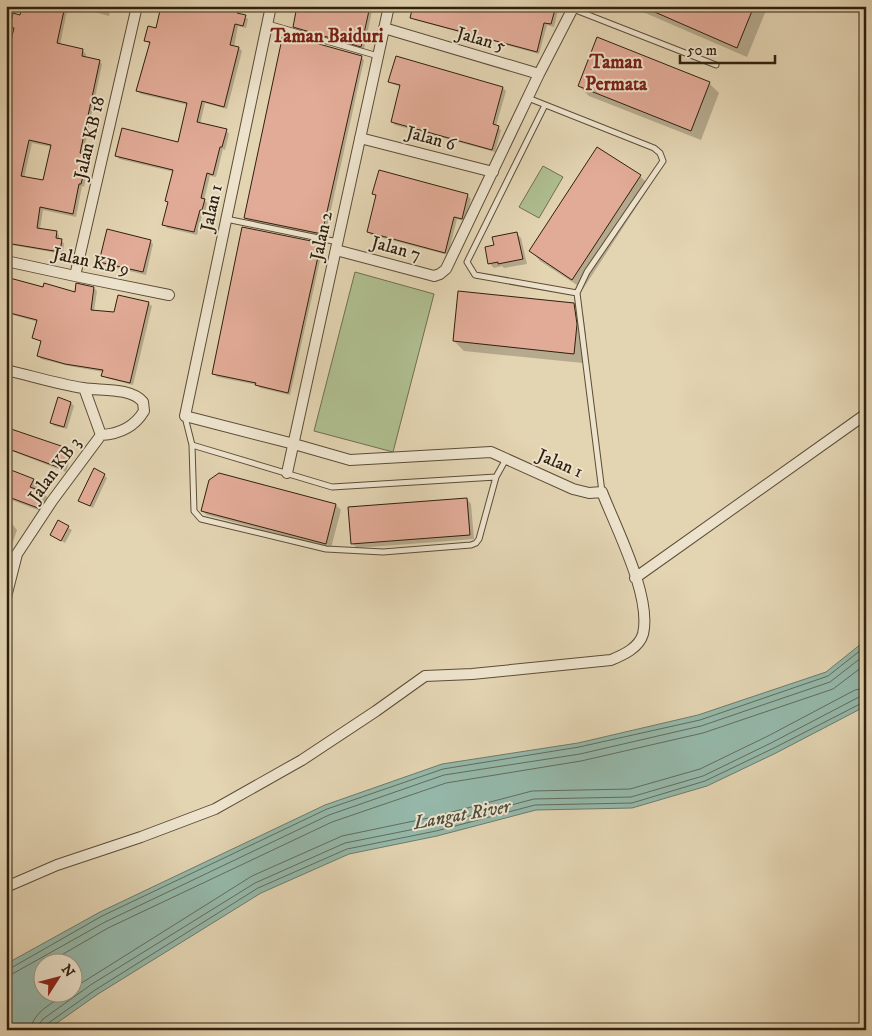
<svg xmlns="http://www.w3.org/2000/svg" width="872" height="1036" viewBox="0 0 872 1036" font-family="'IM FELL DW Pica',serif">
<style>
.green{fill:#afbe90;stroke:#6f6f4f}
.water{fill:#95b8aa;stroke:#6c7b6c;fill-rule:evenodd}
.shadow{fill:#0003;fill-rule:evenodd}
.lines{fill:none;stroke-linecap:round;stroke-linejoin:round}
.shore{stroke:#626c5c;stroke-width:1}
.building{fill:#e2ab97;stroke:#2f200e;fill-rule:evenodd}
.lane-casing{stroke:#5c4d37;stroke-width:7}
.street-casing{stroke:#5c4d37;stroke-width:12}
.lane{stroke:#ede3cd;stroke-width:5}
.street{stroke:#ede3cd;stroke-width:10}
.labels{text-anchor:middle;dominant-baseline:central;stroke-width:4;stroke-linejoin:round;paint-order:stroke}
.street-label{font-size:18px;fill:#2f200e;stroke:#ede3cd}
.neighbourhood-label{font-size:19px;font-weight:bold;fill:#7a1f14;stroke:#ede3cd}
.water-label{font-size:19px;font-style:italic;fill:#4e4e3d;stroke:#ede3cd}
</style>
<rect width="100%" height="100%" fill="#e3d4b2"/>
<filter id="stains"><feTurbulence type="fractalNoise" baseFrequency=".004" numOctaves="4"/><feColorMatrix values="0 0 0 0 .2 0 0 0 0 .09 0 0 0 0 .02 0 0 0 .5 -.17"/></filter>
<radialGradient id="worn" r=".72"><stop offset=".6" stop-color="#630" stop-opacity="0"/><stop offset="1" stop-color="#630" stop-opacity=".3"/></radialGradient>
<path class="green" d="M543,166L563,177L539,218L519,207Z
M355,272L434,294L393,452L314,431Z"/>
<path class="water" d="M866,640V706L776,753L707,786L632,808L536,810L437,836L349,854L261,893L98,994L47,1030H6V964L100,912L325,805L442,764L578,743L698,715L826,672ZM42,964H72V994H42Z"/>
<path class="shadow" d="M24,6H68L60,45L83,51L86,54L85,58L99,61L102,64L83,155L90,159L84,187L82,186L76,217L43,210L40,229L56,232L59,235V240L64,243L63,254L6,244V96L9,84L6,82V70L15,30L12,26L21,16ZM32,143L52,147L44,182L24,178Z
M72,6H112L109,16Z
M162,6H212L237,12L248,19L246,28L238,26L234,47L239,48L242,51L227,109L205,103L200,124L226,130L229,134L225,150L223,149L216,177L210,176L204,200L207,203L205,213L203,212L197,235L167,228L164,224L174,172L119,159L116,155L179,144L188,105L141,94L137,91L150,44L146,41L157,30Z
M298,6H373L364,49L297,29L294,26Z
M415,6H559L554,27L547,25L539,54L415,20L412,17Z
M634,6H766L767,8L747,57L636,9Z
M361,57L364,60L325,237L249,221L245,218Z
M397,57L503,88L506,91L496,126L501,130L495,152L395,125L392,122L401,87L393,84L390,81Z
M709,83L719,93L701,140L589,96L579,86Z
M598,148L640,176L650,186L583,289L540,261L531,251Z
M380,171L468,196L471,199L465,221L457,219L448,255L371,235L368,232L377,197L374,194Z
M516,233L521,238L527,264L504,268L502,266L494,268L489,263L496,246Z
M150,241L153,244L146,275L104,265L101,262Z
M320,244L323,247L290,395L260,388L257,385L217,377L214,374Z
M6,279L44,289L76,294L94,288L97,291L94,311L115,314L148,303L152,306L133,385L106,378L103,375V372L69,366L41,359L38,355L42,342L34,338L38,322L6,313Z
M573,304L583,314L586,335L583,363L464,351L454,341Z
M71,403L74,406L67,429L54,426L51,423Z
M6,447L69,450L72,453L66,472L9,450Z
M104,475L107,478L93,508L83,503L80,500Z
M219,475L336,505L341,510L331,548L207,515L202,511Z
M6,478L33,480L38,484L36,490L43,493L48,498L43,512L9,499L6,505Z
M467,499L471,504L474,539L357,548L352,543Z
M6,522L13,525L17,530L7,559L10,562L7,570L9,572L6,582Z
M58,522L72,530L65,543L51,535Z"/>
<g class="lines">
<path class="shore" d="M46,964L108,928L332,822L446,783L581,761L703,733L833,689L866,664
M6,968H11L102,916L327,809L443,769L579,747L700,720L828,676L866,646
M6,975L14,973L105,922L329,815L444,775L580,754L701,726L830,682L866,654
M72,989L252,876L342,836L433,817L532,791L630,789L700,769L768,736L855,690L866,688
M31,1030C32,1012 53,1003 66,994
M39,1030L40,1023L43,1019L92,984L255,883L345,843L435,825L534,799L631,797L703,776L771,743L859,697L866,696
M45,1030L47,1024L95,990L258,888L347,849L436,831L535,805L632,803L705,781L774,748L862,703L866,702"/>
</g>
<path class="building" d="M22,6H65L57,43L83,49L82,56L100,60L80,153L88,155L81,184H79L73,214L40,207L37,228L57,231L56,238L62,239L60,252L6,243V91L9,82L6,81V60L14,28L10,27L13,13L20,15ZM29,140L51,145L43,180L21,176Z
M161,6L181,9L182,6H218L238,11L237,13L246,15L243,26L235,24L230,45L239,47L224,107L202,101L197,122L227,129L222,147H220L213,175L207,173L201,198L205,199L202,210H200L194,232L162,225L168,202L165,201L173,170L115,156L122,128L178,142L187,103L136,91L150,42L144,41L148,26L156,28Z
M297,6H370L361,47L293,27Z
M413,6H556L551,24L544,23L537,52L410,18Z
M641,6H754L737,48Z
M283,34L362,56L322,234L244,218Z
M597,37L710,82L691,131L578,86Z
M396,56L503,87L493,124L499,126L492,150L391,122L400,85L388,82Z
M597,147L641,175L572,280L529,251Z
M379,170L468,194L462,219L454,217L445,253L367,232L376,195L372,194Z
M242,227L321,243L288,393L255,385L256,383L212,374Z
M107,229L151,240L143,272L99,262Z
M517,232L523,259L498,264V262L488,264L485,247L494,245L492,237Z
M6,277L43,287L44,283L75,292L76,283L94,287L91,310L114,312L118,295L149,302L130,383L101,376L103,370L65,364L37,356L41,341L32,338L37,320L6,312Z
M458,291L574,303L577,324L574,354L453,341Z
M58,397L71,402L64,427L50,423Z
M11,429L70,449L63,469L6,448V442Z
M94,468L105,474L90,506L78,501Z
M11,470L34,479L30,487L44,492L38,508L6,496V481Z
M219,473L336,504L326,544L201,511L209,480Z
M467,498L470,535L351,544L348,507Z
M58,520L69,526L61,541L50,535Z"/>
<g class="lines">
<g class="lane-casing">
<path id="lane" d="M573,9L716,65
M268,24L378,56
M528,98L654,148L660,153L663,161L587,272L577,293L602,492
M545,105L467,262L475,275L577,293
M226,219L338,242
M185,417L192,445L332,487L496,477L506,459
M192,445L194,511L201,519L326,549L383,552L471,545L476,543L479,539L496,477"/>
</g>
<g class="street-casing">
<path id="street" d="M384,28L539,74
M360,138L493,172
M336,250L434,276L440,274L446,269L539,74L574,6
M6,261L75,276L169,295
M75,276L137,6
M6,370C32,376 57,384 83,388C100,391 130,387 143,402L144,411C134,428 119,434 101,435
M287,473L389,6
M635,578L866,414
M6,597L17,554L52,501L101,435L84,388
M6,887L57,865L141,837L215,809L302,760L376,711L425,676L472,674L611,660C623,655 639,648 643,634C652,597 616,528 602,492L589,493L573,489L491,452L350,460L294,444L185,416L271,6"/>
</g>
<use href="#lane" class="lane"/>
<use href="#street" class="street"/>
</g>
<g class="labels">
<g class="street-label">
<text transform="translate(481 40) rotate(16)">Jalan 5</text>
<text transform="translate(90 138) rotate(-77)">Jalan KB 18</text>
<text transform="translate(431 139) rotate(15)">Jalan 6</text>
<text transform="translate(212 208) rotate(-78)">Jalan 1</text>
<text transform="translate(322 236) rotate(-78)">Jalan 2</text>
<text transform="translate(396 249) rotate(15)">Jalan 7</text>
<text transform="translate(91 262) rotate(12)">Jalan KB 9</text>
<text transform="translate(560 464) rotate(23)">Jalan 1</text>
<text transform="translate(55 470) rotate(-54)">Jalan KB 3</text>
</g>
<g class="neighbourhood-label">
<text x="327" y="36">Taman Baiduri</text>
<text x="616" y="62">Taman<tspan x="616" dy="22">Permata</tspan></text>
</g>
<g class="water-label">
<text transform="translate(462 815) rotate(-10)">Langat River</text>
</g>
</g>
<rect width="872" height="1036" fill="none" stroke="#e3d4b2" stroke-width="25"/>
<rect x="8" y="8" width="857" height="1021" fill="none" stroke="#2f200e" stroke-width="2.5"/>
<rect x="12" y="12" width="847" height="1011" fill="none" stroke="#2f200e"/>
<g transform="translate(58 978) rotate(54)"><circle r="24" fill="#ede3cd" stroke="#a19581"/>
<path d="M0-4L9 19L0 12L-9 19Z" fill="#8f2418"/>
<text y="-8" font-size="14" font-weight="bold" text-anchor="middle" fill="#2f200e">N</text>
</g>
<path d="M680 55v8h95v-8" fill="none" stroke="#2f200e" stroke-width="2.5"/>
<text x="687" y="55" font-size="15" fill="#2f200e" stroke="#ede3cd" stroke-width="4" paint-order="stroke">50 m</text>
<rect width="100%" height="100%" filter="url(#stains)"/>
<rect width="100%" height="100%" fill="url(#worn)"/>
</svg>
